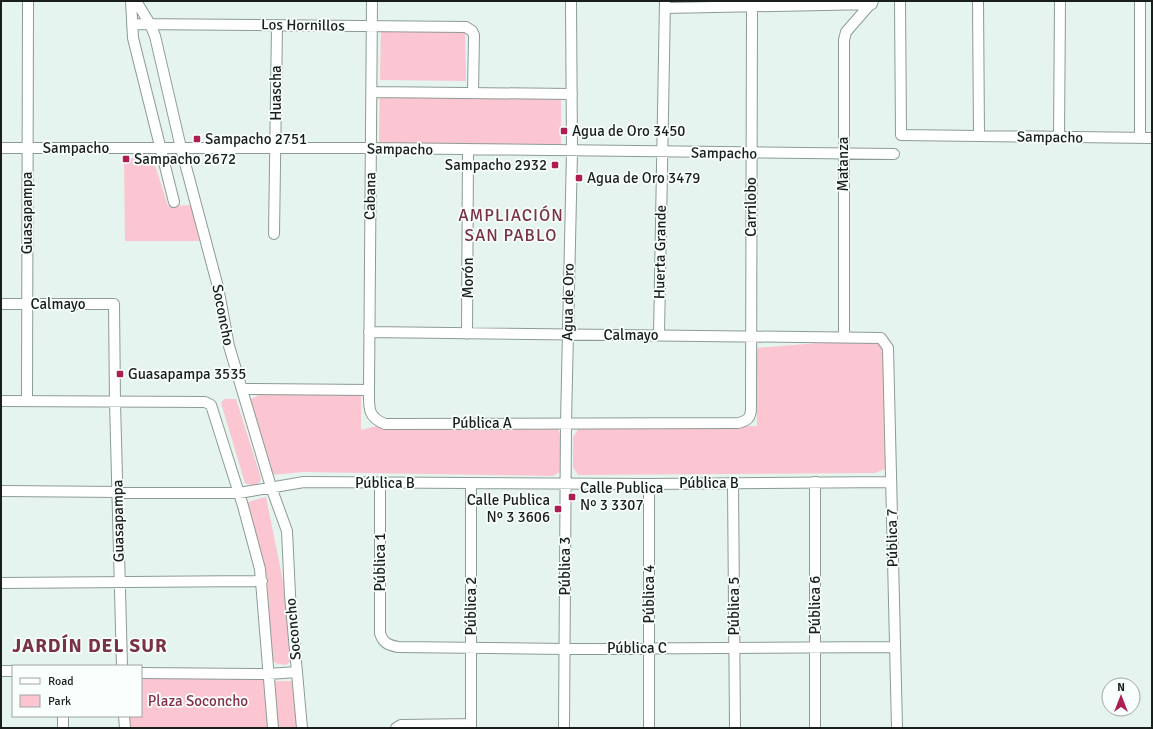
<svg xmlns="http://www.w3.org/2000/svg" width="1153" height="729" viewBox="0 0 1153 729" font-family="Signika,sans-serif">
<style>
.green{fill:#fbc6d1}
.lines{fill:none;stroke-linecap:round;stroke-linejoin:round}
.street-casing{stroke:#8d9b95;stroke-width:12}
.street{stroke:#fff;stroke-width:10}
.poi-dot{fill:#ae1e54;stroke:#f9fffc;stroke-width:1.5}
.labels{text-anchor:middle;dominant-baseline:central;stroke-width:3.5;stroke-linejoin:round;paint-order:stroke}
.street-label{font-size:15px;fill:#1a1f1d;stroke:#f9fffc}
.poi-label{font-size:15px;fill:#1a1f1d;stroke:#f9fffc;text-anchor:start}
.park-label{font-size:15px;fill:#872f49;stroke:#f9fffc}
.quarter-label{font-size:17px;letter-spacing:1px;fill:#783145;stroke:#f9fffc}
.district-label{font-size:19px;font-weight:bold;letter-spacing:1px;fill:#783145;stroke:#f9fffc}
</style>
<rect width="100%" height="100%" fill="#e5f4ee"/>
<path class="green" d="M381,29L465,31L466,81L380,80Z
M380,92L561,94V145L379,143Z
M124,158L153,159L168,206L193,205L199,241H125Z
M881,338L884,352L885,469L875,473L578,475L573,467V437L579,428L757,426L756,348Z
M261,394H361V430L385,424L557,427L560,434V472L553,476L304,472L270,475L251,399Z
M224,399H236L261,478L260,482L254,486L245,483L221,403Z
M266,497L285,591L291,661L286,665L278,664L272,661L267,577L248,508V502Z
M141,673L268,674L273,728H125L124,716H141Z
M274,681H292L298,728H278Z"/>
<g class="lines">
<g class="street-casing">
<path id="street" d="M131,1L133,38L174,202
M136,1L150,24L155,36L181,148L218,287L229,346L271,487L287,531L290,595L302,728
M900,1L901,135L1152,138
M978,1L979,136
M1140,1V138
M665,8L872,4
M132,24L466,27L472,31L474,35L473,93
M372,92L572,94
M1059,137L1060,1
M1,148H371L894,154
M274,234L277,25
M1,304H114L115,402L122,666
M369,332L881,338L888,348L897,728
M467,334L468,150
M659,335L665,1
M844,337V40L846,32L873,1
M242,389L369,390C369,407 367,417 385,424L738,423C747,421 751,418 751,408L752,6
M369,390L372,1
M1,401L205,402L211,405L243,506L260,569L273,728
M27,401L28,1
M815,482V728
M380,483V633C383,643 388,645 398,647L565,649L894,647
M471,483V728
M733,483L735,728
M649,484V728
M1,491L239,493L304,482L649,484L891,482
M1,583L262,581
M1,671H13
M141,673L268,674L297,672
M63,716V728
M124,716L125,728
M396,728L401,725L471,724
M564,728L566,423L572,152L571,1"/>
</g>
<use href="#street" class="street"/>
</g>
<g class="poi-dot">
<rect x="560" y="127" width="8" height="8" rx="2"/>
<rect x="193" y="135" width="8" height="8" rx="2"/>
<rect x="122" y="155" width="8" height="8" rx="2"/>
<rect x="551" y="161" width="8" height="8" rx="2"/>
<rect x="575" y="174" width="8" height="8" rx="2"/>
<rect x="116" y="370" width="8" height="8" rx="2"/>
<rect x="568" y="493" width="8" height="8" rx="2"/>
<rect x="554" y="505" width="8" height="8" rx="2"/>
</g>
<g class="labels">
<g class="street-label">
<text transform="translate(303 25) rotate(1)">Los Hornillos</text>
<text transform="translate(276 93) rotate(-90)">Huascha</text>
<text transform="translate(1050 137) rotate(1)">Sampacho</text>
<text x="76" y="148">Sampacho</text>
<text transform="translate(400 149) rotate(1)">Sampacho</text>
<text transform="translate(724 153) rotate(1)">Sampacho</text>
<text transform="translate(843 164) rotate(-90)">Matanza</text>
<text transform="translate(370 196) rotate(-89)">Cabana</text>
<text transform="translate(751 207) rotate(-90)">Carrilobo</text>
<text transform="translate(27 213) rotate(-90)">Guasapampa</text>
<text transform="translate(660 252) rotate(-89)">Huerta Grande</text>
<text transform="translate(468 278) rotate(-90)">Morón</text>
<text transform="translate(568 302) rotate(-89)">Agua de Oro</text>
<text x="58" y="304">Calmayo</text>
<text transform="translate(223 315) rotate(79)">Soconcho</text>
<text x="631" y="335">Calmayo</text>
<text x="482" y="423">Pública A</text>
<text x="385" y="483">Pública B</text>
<text x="709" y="483">Pública B</text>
<text transform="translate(118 521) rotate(-91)">Guasapampa</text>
<text transform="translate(892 538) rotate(-91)">Pública 7</text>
<text transform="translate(380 562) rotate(-90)">Pública 1</text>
<text transform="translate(565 566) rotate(-90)">Pública 3</text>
<text transform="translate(649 594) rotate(-90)">Pública 4</text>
<text transform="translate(815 605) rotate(-90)">Pública 6</text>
<text transform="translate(471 606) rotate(-90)">Pública 2</text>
<text transform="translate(734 606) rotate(-90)">Pública 5</text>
<text transform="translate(293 629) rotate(-95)">Soconcho</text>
<text x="637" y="648">Pública C</text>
</g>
<g class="poi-label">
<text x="572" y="131">Agua de Oro 3450</text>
<text x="205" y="139">Sampacho 2751</text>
<text x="134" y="159">Sampacho 2672</text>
<text x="547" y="165" text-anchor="end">Sampacho 2932</text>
<text x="587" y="178">Agua de Oro 3479</text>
<text x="128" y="374">Guasapampa 3535</text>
<text x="580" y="488">Calle Publica<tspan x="580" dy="17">Nº 3 3307</tspan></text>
<text x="550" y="500" text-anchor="end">Calle Publica<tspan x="550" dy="17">Nº 3 3606</tspan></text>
</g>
<g class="park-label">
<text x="198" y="701">Plaza Soconcho</text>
</g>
<g class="quarter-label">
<text x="511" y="215">AMPLIACIÓN<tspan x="511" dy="20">SAN PABLO</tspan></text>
</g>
<g class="district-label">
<text x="90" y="646">JARDÍN DEL SUR</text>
</g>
</g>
<rect width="1153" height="729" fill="none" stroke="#1a1f1d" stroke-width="4"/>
<rect x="12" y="665" width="130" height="52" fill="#f9fffc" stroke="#a0a5a3"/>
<rect x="20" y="678" width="20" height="6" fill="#ffffff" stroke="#a0a5a3"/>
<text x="48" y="685" font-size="12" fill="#1a1f1d">Road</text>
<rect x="20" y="695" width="20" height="12" fill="#fbc6d1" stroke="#a0a5a3"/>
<text x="48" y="705" font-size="12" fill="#1a1f1d">Park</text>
<g transform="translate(1121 697)"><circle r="19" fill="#f9fffc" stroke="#a0a5a3"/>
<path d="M0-3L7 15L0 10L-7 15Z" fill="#ae1e54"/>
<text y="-6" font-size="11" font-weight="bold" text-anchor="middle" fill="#1a1f1d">N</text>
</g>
</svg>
